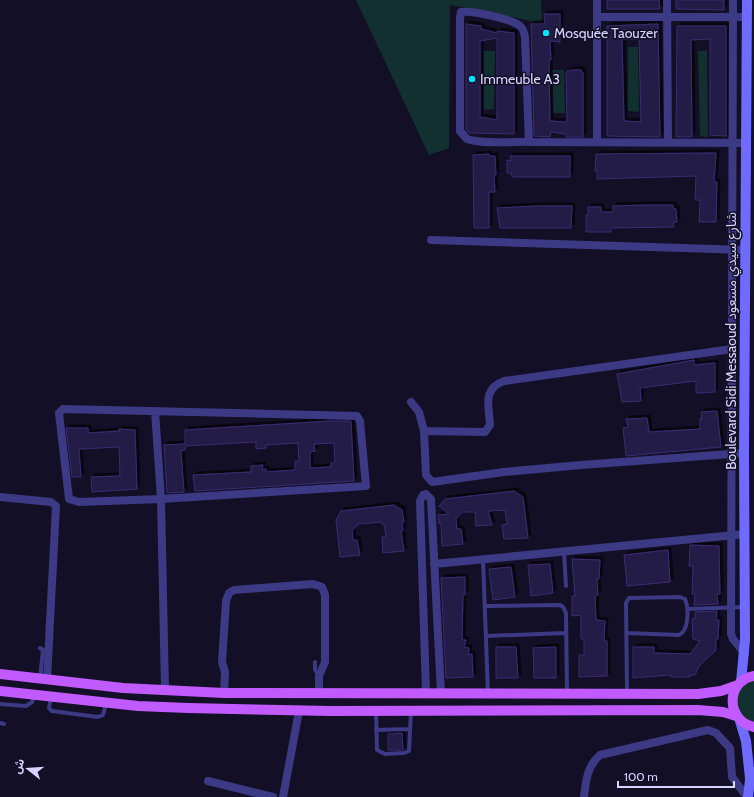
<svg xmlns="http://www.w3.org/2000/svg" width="754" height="797" viewBox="0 0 754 797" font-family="Cabin,'Noto Sans Arabic',sans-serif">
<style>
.green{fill:#12302f}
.building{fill:#241b47;stroke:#3b2d73;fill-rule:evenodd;filter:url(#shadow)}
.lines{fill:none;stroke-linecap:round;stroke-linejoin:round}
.lane{stroke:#3d3a85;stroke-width:4}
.street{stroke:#3d3a85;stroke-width:8}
.secondary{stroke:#6f6bff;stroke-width:10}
.primary{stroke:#c25bff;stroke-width:10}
.poi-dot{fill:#00e5ff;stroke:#130f26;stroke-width:1.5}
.labels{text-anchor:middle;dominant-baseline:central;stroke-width:3;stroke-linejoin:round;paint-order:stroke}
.poi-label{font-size:14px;fill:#d9d4ff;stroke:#130f26;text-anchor:start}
.street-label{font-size:14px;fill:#d9d4ff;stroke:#130f26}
</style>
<defs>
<filter id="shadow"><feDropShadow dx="3" dy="-3" stdDeviation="0" flood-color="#0009"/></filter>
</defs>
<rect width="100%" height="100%" fill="#130f26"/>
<path class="green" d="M356,0H541L542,23L450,5L449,148L429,155Z
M628,47H638L639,112L628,111Z
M484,51H495L494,109L484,110Z
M698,51H707L708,137L700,136Z
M552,70H564L565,113H553Z
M754,680V724L737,711C736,694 738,687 754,680Z"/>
<path class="building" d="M607,0H659L660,9H607Z
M676,0H724V10L676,9Z
M544,14H560V42L550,41L551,60H549L550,121L567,122L566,72L571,70H581L583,73V137H566V134L551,132L550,137L534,136L531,24H545Z
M466,24L481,26V29L497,33V31L514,33V134L469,133L466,129ZM497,38V120L480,117V41Z
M658,24L660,137L607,136V26ZM622,39H639L641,122L624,121Z
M677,26H726V136L710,135V39L691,40L692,137H676Z
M716,153L714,182H717L716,222H699L700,200H695L696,176L597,179V171H595L596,154Z
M489,154V156H495L496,175H494L495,192H489V228H474L473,155Z
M510,156H570V177H512L511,173H507V160L511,161Z
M647,205H673V208L676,209L677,222L673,223L674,227L611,228V232H586V215H588V207H601V212H613V206Z
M537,206H572L571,228H500L497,208Z
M694,360V365L715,363V392L696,393V381L640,388L641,401L622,402L617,374Z
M717,411L721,447L626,456L623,428L628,427L626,419L647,418L649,432L700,429V418L702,419L701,412Z
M331,421H351L354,481L195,491L193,475L251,472V466L263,465L262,470L266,469V472L295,470V461H299L298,443L266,445V448L256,449V442L186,446L185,450L181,451L184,492L167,493L164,445L185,444V430ZM334,443L335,462L331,463V467L310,468V452L315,451L314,444Z
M66,428H88V433L120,431L119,429L135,430L137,489L92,492L91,477L120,476L119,447L79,449L81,477H72Z
M514,491L523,497L528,538L504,539L502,525L507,524L505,510L488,511L492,525L476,526L475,512H462L456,519L457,529H461L463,544L442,546L441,523L439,524L438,515L449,514L439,506L445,499Z
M394,505L402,510L404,522L402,523L403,531H401L404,551L383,553L382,537L386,536L384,525L381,522L358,524L352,531L353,540H357L360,555L340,557L336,520L341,511Z
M690,545L719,546L720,594H717L718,604L694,605L695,594H692L693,566H689Z
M668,550L670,582L627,586L624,555Z
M572,559L600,560L599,579H597L598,595L595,596L596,620L605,621L604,641H607V676L579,677V655H584V639H581V615L572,616V596H575Z
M550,564L553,593L531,596L528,565Z
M511,567L515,597L493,600L489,569Z
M465,577V595L463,594L462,640H466L464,647L469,648L468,655L472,654L473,677L446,678L441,578Z
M717,611L716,620H719L718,639H716V650L700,665L695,675H690V677H671V675L633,678V647H654V653L690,654L700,641L693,639L692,619L695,618V612Z
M496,647H516L518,678H496Z
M556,647V678H534L533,648Z
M402,733L403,750H388V734Z"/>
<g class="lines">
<path class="lane" d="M564,552L566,586
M483,560L488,693
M485,606L560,605L563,607L566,613L567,694
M687,609L745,607
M626,633L679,635C689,631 689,608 685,599L680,597L629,598L626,603L627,693
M486,636L566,633
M40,648L43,650L40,679
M315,662V670L319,676
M51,697L49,708L52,711L98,717L103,715L106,704
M0,704L26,706L32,702L35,695
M376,711L377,750L385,754L404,753L409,751L411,711
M0,723L4,724
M376,730L410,729"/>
<path class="street" d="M667,0L668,142
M733,0L731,634L733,639L745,654
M597,17H747
M597,141V0
M529,142L525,37C524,32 523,28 520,26C511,19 472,10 461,12L460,18V131L467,139C484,145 515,141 534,142C604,143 675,143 746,143
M431,240L746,250
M411,402L419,412L424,431L485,432L490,425C489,406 482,389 504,381L732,349
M63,409L357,416L360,421L366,486L161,499L79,502L69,499L59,413Z
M155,411L161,499L165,690
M424,431L426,475L432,482L504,472L581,465L744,453
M0,497L51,502L56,506L47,680
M434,564L745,534
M224,693L225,672L222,662L226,601L229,593L234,590L313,584L322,587L325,595V662L319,676V693
M426,693L420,501L423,495L426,494L431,499L441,693
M208,781L273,797
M283,797L299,711
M584,797C586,781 587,766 600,755L708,730L716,733L730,748L732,777L747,797"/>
<path class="secondary" d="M741,682L745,640L744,453L747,0
M740,721L746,741L750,778
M748,797L751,771"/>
<path class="primary" d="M0,674L123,688L224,693L698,694L721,691L738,685
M754,676C725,681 726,721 754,727
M0,691L138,706L188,708L331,711L698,710L723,712L736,716"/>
</g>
<g class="poi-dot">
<circle cx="546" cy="33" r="4"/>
<circle cx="472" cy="79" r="4"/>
</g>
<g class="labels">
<g class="poi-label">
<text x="554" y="33">Mosquée Taouzer</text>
<text x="480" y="79">Immeuble A3</text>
</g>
<g class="street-label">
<text transform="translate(731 341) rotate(-90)">Boulevard Sidi Messaoud شارع سيدي مسعود</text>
</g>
</g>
<g transform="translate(28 769) rotate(287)" stroke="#130f26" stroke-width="3" paint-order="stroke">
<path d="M0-3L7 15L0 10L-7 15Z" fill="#d9d4ff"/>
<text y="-6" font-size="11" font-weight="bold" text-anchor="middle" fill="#d9d4ff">ش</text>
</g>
<path d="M618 781v6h116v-6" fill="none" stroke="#d9d4ff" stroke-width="2"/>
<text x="624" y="781" font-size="12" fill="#d9d4ff" stroke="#130f26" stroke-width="3" paint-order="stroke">100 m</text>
</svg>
